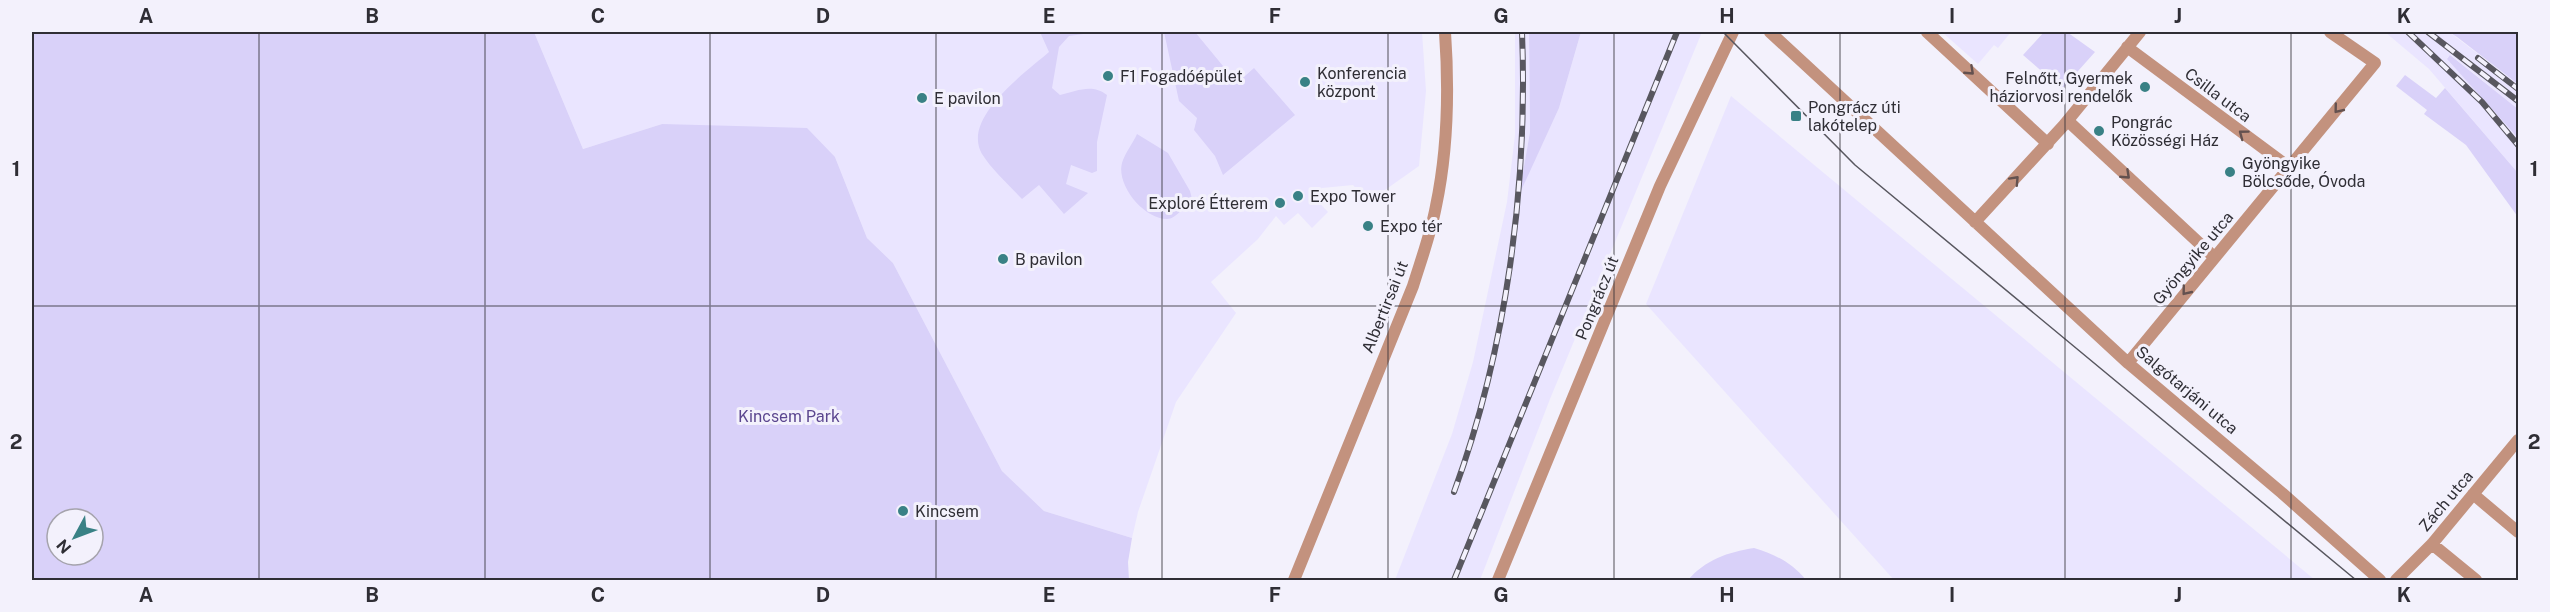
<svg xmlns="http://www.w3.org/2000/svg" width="2550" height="612" viewBox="0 0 2550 612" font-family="'Public Sans',sans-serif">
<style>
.built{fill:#eae5ff}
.green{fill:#d9d1f9;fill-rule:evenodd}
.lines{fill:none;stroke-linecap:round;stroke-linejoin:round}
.minor{stroke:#c3927e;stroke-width:12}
.tram{stroke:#58575f;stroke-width:1.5}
.rail-casing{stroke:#58575f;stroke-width:6}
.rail{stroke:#f3f1fc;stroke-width:4;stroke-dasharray:11;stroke-linecap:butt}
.oneway{stroke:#63514f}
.grid{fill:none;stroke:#2f2e35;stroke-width:1.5;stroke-opacity:0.55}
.poi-dot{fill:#398185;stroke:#f3f1fc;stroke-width:2}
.labels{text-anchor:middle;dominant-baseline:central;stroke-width:6;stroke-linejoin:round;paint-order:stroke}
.poi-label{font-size:16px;fill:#2f2e35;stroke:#f3f1fc;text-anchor:start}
.street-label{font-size:16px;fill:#2f2e35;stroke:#f3f1fc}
.park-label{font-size:16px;fill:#5b468f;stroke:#f3f1fc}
.neatline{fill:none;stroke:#2f2e35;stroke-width:2}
.grid-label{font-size:20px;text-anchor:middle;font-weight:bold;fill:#2f2e35}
</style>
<rect width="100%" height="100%" fill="#f3f1fc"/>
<path class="built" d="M534,32H1422L1426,91L1419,166L1368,202L1353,185L1322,188L1313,196L1328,212L1312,228L1298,213L1284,225L1276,216L1258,239L1211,282L1236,313L1176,402L1138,512L1132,538L1044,511L1002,471L893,263L867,238L835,157L662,124L583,149Z
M1515,32H1529L1530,132L1520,191L1559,108L1581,32H1702L1550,399L1480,580H1395L1452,434L1473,362L1507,202L1515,135Z
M1942,32H2011L1998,48L1994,45L1978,64Z
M2385,32H2449L2518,84V109L2451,55L2447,58L2518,138V173L2429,69Z
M1731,96L2315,580H1894L1646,304Z"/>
<path class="green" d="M32,32H534L583,149L662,124L807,128L835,157L867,238L893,263L1002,471L1044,511L1132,538L1128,562L1129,580H32ZM57,519H93V555H57Z
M1040,32H1098L1069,36L1059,47L1052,88L1060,95C1077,91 1092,83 1107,95L1097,142V171L1092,173L1071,165L1066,184L1088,193L1064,214L1039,185L1022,199C1009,185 992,170 982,154C961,118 1026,72 1049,52Z
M1164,32H1195L1237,83L1254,68L1295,115L1223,175L1215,156L1194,130L1197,118L1179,101Z
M1529,32H1581L1559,108L1519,195L1530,132Z
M2044,32H2067L2095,52L2062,89L2023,55Z
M2449,32H2518V84L2457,37Z
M2450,55L2518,109V138L2447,59Z
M2405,75L2436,98L2445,88L2518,173V217L2466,145L2424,114L2427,110L2396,86Z
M1137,134L1168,153L1190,191L1192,199C1186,205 1176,219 1167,219C1144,219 1116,185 1122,163C1125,153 1133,143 1137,134Z
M1754,548C1776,555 1791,562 1806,580H1688C1705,560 1728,552 1754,548Z"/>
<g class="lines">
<path class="minor" d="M1770,32L2128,363L2282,493L2380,580
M1927,32L2048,144
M2127,47L2290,168
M2068,121L2214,257
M1975,222L2064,125L2140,32
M2128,363L2375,63L2330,32
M2473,494L2518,532
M2432,544L2476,580
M1294,580L1413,286C1421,260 1431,233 1436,206C1448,149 1449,89 1445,32
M1498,580L1660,186L1733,32
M2396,580L2432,544L2518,440"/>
<path class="tram" d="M1723,32L1855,165L2356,580"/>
<g class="rail-casing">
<path id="rail" d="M2408,32L2482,102L2518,145
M2428,32L2518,101
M2478,58L2518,89
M1454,492C1507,348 1528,184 1522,32
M1454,580L1677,32"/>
</g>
<use href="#rail" class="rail"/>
</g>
<defs><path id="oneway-chevron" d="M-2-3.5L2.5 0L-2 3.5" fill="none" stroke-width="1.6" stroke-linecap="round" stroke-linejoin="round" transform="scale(1.5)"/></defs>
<g class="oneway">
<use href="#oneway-chevron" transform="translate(1970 71) rotate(43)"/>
<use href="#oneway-chevron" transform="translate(2338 109) rotate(129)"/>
<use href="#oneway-chevron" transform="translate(2243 134) rotate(-143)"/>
<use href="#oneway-chevron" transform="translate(2126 175) rotate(43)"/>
<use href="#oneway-chevron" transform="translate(2015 180) rotate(-47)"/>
<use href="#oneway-chevron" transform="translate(2186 291) rotate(129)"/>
</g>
<path class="grid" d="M259,32V580M485,32V580M710,32V580M936,32V580M1162,32V580M1388,32V580M1614,32V580M1840,32V580M2065,32V580M2291,32V580M32,306H2518"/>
<g class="poi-dot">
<circle cx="1108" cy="76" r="6"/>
<circle cx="1305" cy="82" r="6"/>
<circle cx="2145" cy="87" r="6"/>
<circle cx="922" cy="98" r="6"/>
<rect x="1790" y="110" width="12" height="12" rx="3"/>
<circle cx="2099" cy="131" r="6"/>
<circle cx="2230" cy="172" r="6"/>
<circle cx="1298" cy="196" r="6"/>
<circle cx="1280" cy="203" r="6"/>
<circle cx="1368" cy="226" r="6"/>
<circle cx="1003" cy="259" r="6"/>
<circle cx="903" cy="511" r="6"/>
</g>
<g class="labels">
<g class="poi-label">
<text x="1317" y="73">Konferencia<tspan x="1317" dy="18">központ</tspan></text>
<text x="1120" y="76">F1 Fogadóépület</text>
<text x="2133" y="78" text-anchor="end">Felnőtt, Gyermek<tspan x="2133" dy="18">háziorvosi rendelők</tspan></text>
<text x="934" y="98">E pavilon</text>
<text x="1808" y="107">Pongrácz úti<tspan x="1808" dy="18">lakótelep</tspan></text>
<text x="2111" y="122">Pongrác<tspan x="2111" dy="18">Közösségi Ház</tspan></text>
<text x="2242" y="163">Gyöngyike<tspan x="2242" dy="18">Bölcsőde, Óvoda</tspan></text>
<text x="1310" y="196">Expo Tower</text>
<text x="1268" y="203" text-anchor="end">Exploré Étterem</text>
<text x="1380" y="226">Expo tér</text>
<text x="1015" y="259">B pavilon</text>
<text x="915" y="511">Kincsem</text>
</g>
<g class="street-label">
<text transform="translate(2218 95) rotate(37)">Csilla utca</text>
<text transform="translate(2193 258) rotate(-50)">Gyöngyike utca</text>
<text transform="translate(1597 298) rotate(-68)">Pongrácz út</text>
<text transform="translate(1385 307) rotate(-68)">Albertirsai út</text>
<text transform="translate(2187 390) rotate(40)">Salgótarjáni utca</text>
<text transform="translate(2446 501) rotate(-50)">Zách utca</text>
</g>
<g class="park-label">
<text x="789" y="416">Kincsem Park</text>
</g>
</g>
<rect width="2550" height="612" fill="none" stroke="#f3f1fc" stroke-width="66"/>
<g transform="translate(75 537) rotate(229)"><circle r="28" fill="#f3f1fc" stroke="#a5a3ac" stroke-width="1.5"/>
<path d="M0-4.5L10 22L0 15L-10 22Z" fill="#398185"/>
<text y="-9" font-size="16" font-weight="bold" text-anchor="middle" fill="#2f2e35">N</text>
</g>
<rect x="33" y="33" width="2484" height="546" class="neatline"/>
<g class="grid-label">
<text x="146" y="23">A</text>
<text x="372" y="23">B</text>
<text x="598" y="23">C</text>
<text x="823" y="23">D</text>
<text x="1049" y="23">E</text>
<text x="1275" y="23">F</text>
<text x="1501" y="23">G</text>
<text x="1727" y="23">H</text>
<text x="1952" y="23">I</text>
<text x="2178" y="23">J</text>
<text x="2404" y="23">K</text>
<text x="16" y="176">1</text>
<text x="2534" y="176">1</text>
<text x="16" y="449">2</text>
<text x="2534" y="449">2</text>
<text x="146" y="602">A</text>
<text x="372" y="602">B</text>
<text x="598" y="602">C</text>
<text x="823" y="602">D</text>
<text x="1049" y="602">E</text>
<text x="1275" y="602">F</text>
<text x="1501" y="602">G</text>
<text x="1727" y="602">H</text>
<text x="1952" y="602">I</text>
<text x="2178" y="602">J</text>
<text x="2404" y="602">K</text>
</g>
</svg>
